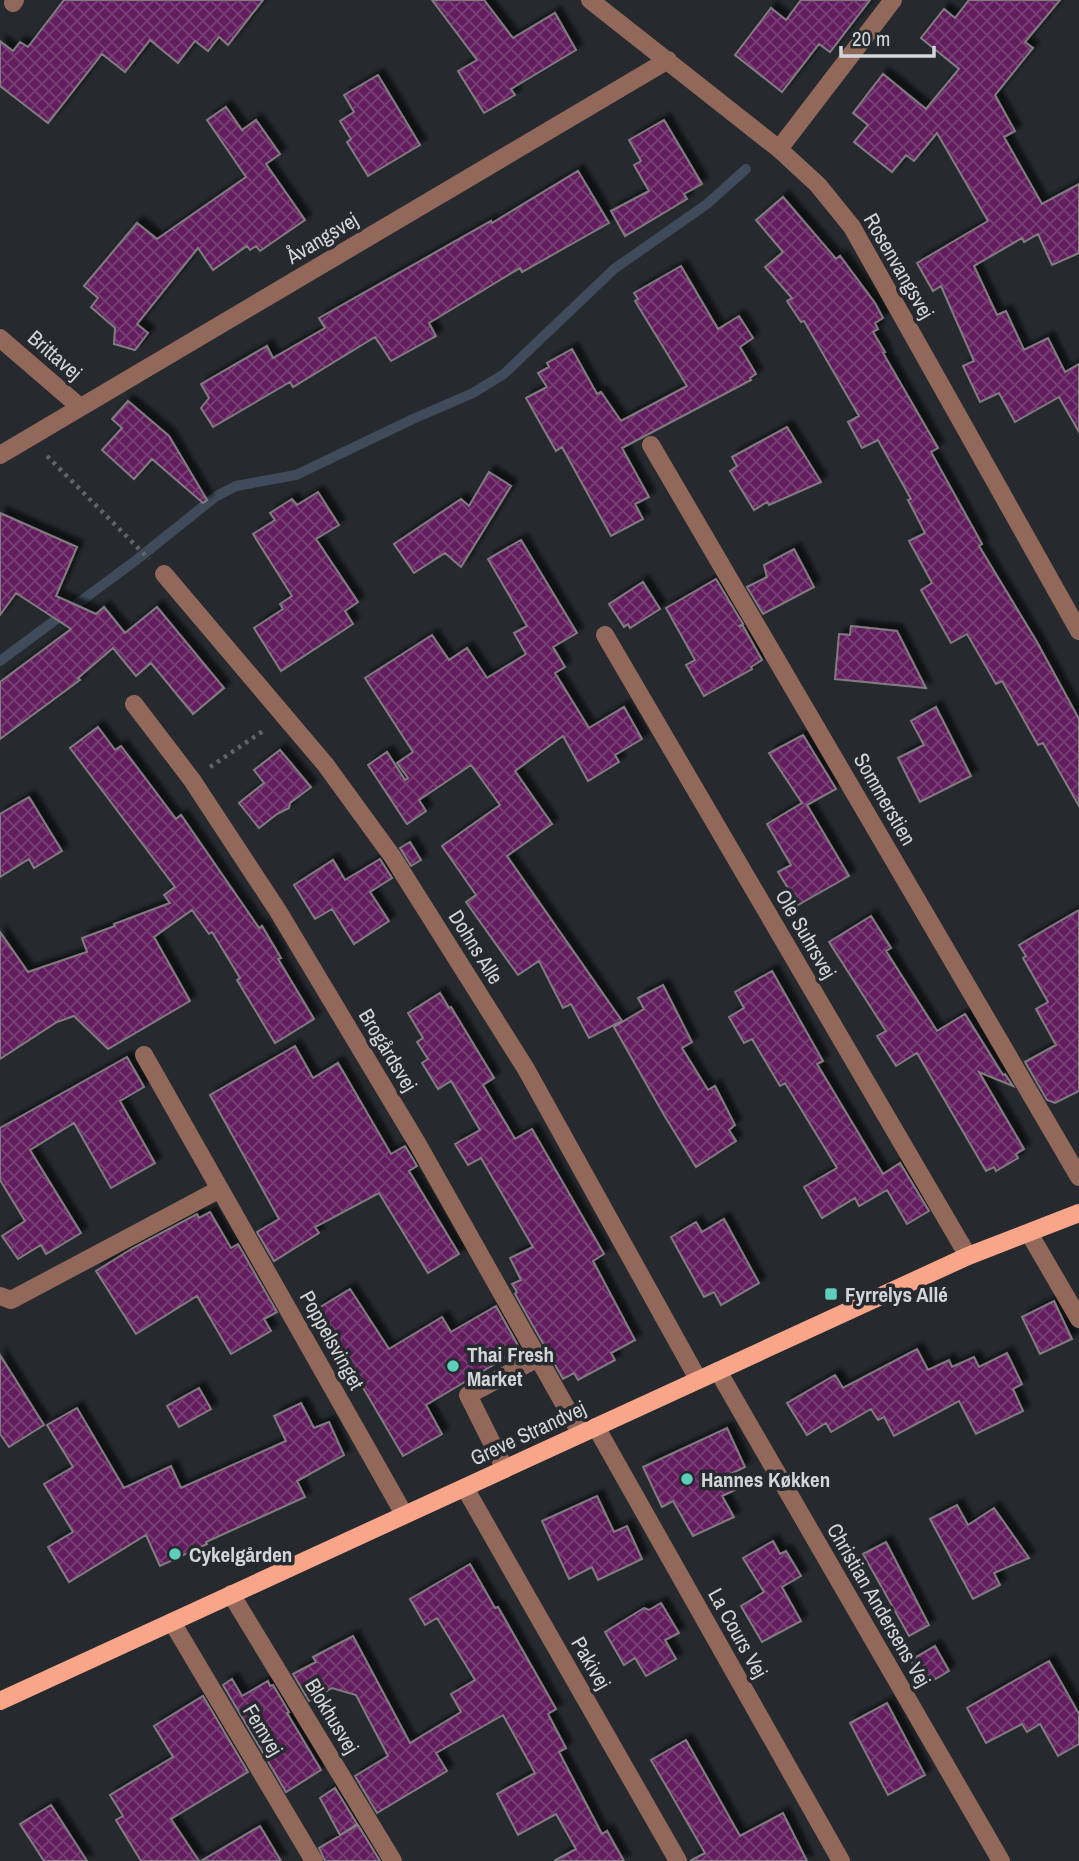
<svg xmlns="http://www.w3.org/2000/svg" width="1079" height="1861" viewBox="0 0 1079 1861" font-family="'Archivo Narrow',sans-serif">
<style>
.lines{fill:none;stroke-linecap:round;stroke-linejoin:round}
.stream{stroke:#3f4b5a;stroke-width:10}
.building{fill:url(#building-cross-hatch);stroke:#817b80;stroke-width:2;filter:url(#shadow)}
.path{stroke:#606367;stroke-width:4.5;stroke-dasharray:3.5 5;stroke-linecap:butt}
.minor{stroke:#91685a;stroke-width:18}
.major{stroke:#f8a589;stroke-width:18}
.poi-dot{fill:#5dceb9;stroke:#262a2e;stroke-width:2.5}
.labels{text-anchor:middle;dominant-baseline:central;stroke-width:7;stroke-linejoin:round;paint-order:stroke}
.street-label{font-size:21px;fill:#d3d6d9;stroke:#262a2e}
.poi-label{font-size:21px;font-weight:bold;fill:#d3d6d9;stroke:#262a2e;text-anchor:start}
</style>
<defs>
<pattern id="building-cross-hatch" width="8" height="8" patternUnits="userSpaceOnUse" patternTransform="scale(1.75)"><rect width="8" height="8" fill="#631f5d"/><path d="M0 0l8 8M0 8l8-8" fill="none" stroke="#783f74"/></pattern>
<filter id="shadow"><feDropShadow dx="6" dy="-6" stdDeviation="2" flood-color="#0009"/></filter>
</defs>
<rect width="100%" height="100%" fill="#262a2e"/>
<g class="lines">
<path class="stream" d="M0,661L135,561L215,497L236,486L296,475L413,419L473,393L504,374L614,269L707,204L746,169"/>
</g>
<path class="building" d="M64,0H263L228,45L219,37L208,51L195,41L178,63L150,40L125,72L102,54L48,123L0,86V41L13,51L20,42L28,47Z
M432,0H484L513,38L555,13L576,50L511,89L515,95L484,113L458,71L477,60Z
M801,0H870L830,52L819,44L782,92L735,55L771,8L786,20Z
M969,0H1060L1025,42L1033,48L995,95L1015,131L1004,137L1042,204L1079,184V253L1052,265L1038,234L1024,242L1022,238L974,266L997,315L1006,311L1024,350L1048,338L1065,372L1079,364V432L1059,397L1015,422L999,393L980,402L963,366L974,361L941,286L933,291L917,263L988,221L937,133L914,161L906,155L892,172L854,142L868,125L853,113L883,74L926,109L959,69L921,38L944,9L955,18Z
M378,75L420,145L368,176L347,142L351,139L340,121L354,112L344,95Z
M226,107L242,130L256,120L280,154L266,164L305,220L260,251L256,246L250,250L247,246L213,270L198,248L137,324L148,333L135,350L114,344L115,328L91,307L98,298L84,286L137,223L157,239L246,177L207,120Z
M664,120L702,184L684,194L687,199L625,236L611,211L649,191L634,165L641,161L629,140Z
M578,171L609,223L522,272L520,268L429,323L436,336L391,361L375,337L293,387L290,382L213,427L201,408L209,398L201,384L267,346L273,358L325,328L319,318L491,221L492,223Z
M783,197L836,259L840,256L875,303L883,318L875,323L878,329L873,332L885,352L883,353L938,448L931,452L982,544L979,546L1037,642L1079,719V806L1043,743L1038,745L1002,681L996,684L967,634L951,643L921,590L932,583L909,541L925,533L908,500L911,499L878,440L862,448L848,422L859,416L804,321L801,322L787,301L792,298L765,267L783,252L756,220Z
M681,266L718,329L739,316L753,338L740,347L756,374L750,378L751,380L622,448L649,497L635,504L643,519L611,536L562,447L556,451L526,398L547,387L538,373L549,367L547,363L572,349L597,394L601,392L621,421L687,386L635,301L638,299L634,293Z
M128,401L169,436L207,500L203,503L152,459L134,479L102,450L122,428L112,419Z
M787,427L821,482L769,505L767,502L754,510L730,471L737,466L732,457Z
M489,472L511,486L461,567L445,553L414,573L394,544L461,499L469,506Z
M318,492L339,525L316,539L358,602L345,611L353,624L281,671L254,628L283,609L280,604L292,596L253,534L275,520L270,513L292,499L297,505Z
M0,513L77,547L56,596L96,614L104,607L125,633L157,607L224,688L193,714L151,663L136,676L113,648L78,678L80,680L0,739V682L71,629L16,593L0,615Z
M521,540L577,633L553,647L565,667L555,673L589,728L624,707L642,739L615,755L619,762L588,781L563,736L515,771L552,824L507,856L622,1021L589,1038L571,1004L563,1008L539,961L518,975L466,902L476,895L442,846L500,805L471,765L419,800L426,811L407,824L368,765L387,752L405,780L408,778L397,763L413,752L365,678L432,635L449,660L467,648L487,678L526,654L514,633L527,626L488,559Z
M794,549L814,587L763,614L747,587L767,577L764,565Z
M716,579L743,624L739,626H743L762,660L751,667L752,669L704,696L686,665L695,660L666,608Z
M643,582L660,609L630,628L628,624L624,627L609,604Z
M851,626L897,631L926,688L835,679L839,634L850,635Z
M936,707L971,776L920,802L898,758L924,745L911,721Z
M98,727L115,750L121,746L176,819L181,815L259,928L262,926L281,958L278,959L314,1019L275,1043L237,980L240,978L212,932L209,934L192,910L154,937L190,1001L108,1049L74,1016L57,1022L0,1059V932L28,972L87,952L82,938L115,926L114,924L170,903L164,895L175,887L70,748Z
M803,735L836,789L807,805L849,876L798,905L778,872L791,865L767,824L802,803L769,753Z
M280,750L311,787L290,803L289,808L277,814L259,828L239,803L264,783L254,770Z
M29,797L62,851L34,868L29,859L0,877V814Z
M410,842L421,860L411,866L400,848Z
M380,859L392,878L370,892L389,921L354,944L332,909L315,919L294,885L333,860L345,880Z
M1079,910V1091L1055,1103L1047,1100L1025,1062L1056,1045L1036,1009L1048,1002L1023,958L1026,956L1019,945Z
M871,916L891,948L886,951L937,1031L965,1014L1003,1075L1005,1074L1013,1086L979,1072L1024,1149L1016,1154L1018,1158L996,1171L994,1167L986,1171L917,1053L896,1066L877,1036L886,1031L829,942Z
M772,971L823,1061L817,1064L883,1174L900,1163L929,1211L907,1224L887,1190L859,1206L855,1198L822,1218L804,1187L837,1168L785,1083L780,1086L752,1039L744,1043L729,1017L744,1008L735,992Z
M663,985L692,1042L682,1048L708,1090L715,1086L735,1125L729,1130L736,1141L696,1167L664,1115L614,1027L644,1009L638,998Z
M440,993L449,1008L451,1007L494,1078L483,1085L515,1139L532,1129L604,1254L593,1261L635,1340L611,1353L615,1360L578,1380L574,1373L563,1379L515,1294L517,1292L512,1284L521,1280L510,1258L533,1247L481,1158L468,1165L455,1144L480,1130L451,1081L438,1089L422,1063L428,1059L417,1042L423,1038L408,1013Z
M295,1046L313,1078L338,1063L391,1154L405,1146L417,1166L409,1171L459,1254L428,1273L379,1193L315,1227L319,1233L274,1261L257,1232L279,1219L210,1095Z
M127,1057L144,1087L120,1101L155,1163L111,1188L74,1123L30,1150L81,1233L46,1254L41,1245L18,1259L2,1236L25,1221L0,1180V1128Z
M210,1212L231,1248L238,1244L277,1312L264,1319L271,1331L231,1354L197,1296L136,1334L96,1271L133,1248L197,1214L199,1218Z
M724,1219L759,1283L721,1305L714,1292L704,1297L671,1237L696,1222L702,1232Z
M350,1289L389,1349L442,1317L451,1332L496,1306L520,1349L426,1405L442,1434L403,1456L317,1309Z
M1054,1301L1072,1339L1040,1354L1022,1317Z
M917,1349L928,1370L949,1360L952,1367L974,1357L979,1367L1007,1353L1022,1384L1013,1389L1023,1411L976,1434L959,1401L894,1436L884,1417L878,1420L871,1409L831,1432L826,1423L807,1435L787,1403L835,1375L843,1388Z
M0,1355L44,1425L9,1447L0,1434Z
M199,1388L211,1409L179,1427L167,1406Z
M301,1403L314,1428L329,1422L344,1455L297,1481L305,1497L206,1542L207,1544L160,1566L146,1535L69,1582L48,1547L73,1532L44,1484L73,1467L47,1425L77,1408L124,1488L171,1466L181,1488L286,1441L274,1416Z
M727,1428L745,1467L728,1475L735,1490L722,1496L734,1517L693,1536L673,1501L662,1507L643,1467Z
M597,1496L614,1532L627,1526L642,1559L598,1580L592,1567L569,1579L542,1521Z
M957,1505L968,1525L994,1508L1029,1558L994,1573L1000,1585L973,1599L930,1519Z
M773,1541L780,1554L786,1551L801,1576L782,1587L801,1621L762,1642L741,1606L764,1592L743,1558Z
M886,1542L929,1625L909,1636L863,1554Z
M470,1564L495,1608L498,1607L556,1709L548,1714L566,1748L559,1752L602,1834L607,1831L624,1861H554L576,1849L556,1814L518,1835L497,1794L535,1773L503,1715L436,1753L447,1771L377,1813L355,1776L388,1756L356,1695L332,1688L309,1701L293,1674L316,1662L313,1657L353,1636L410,1743L461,1712L451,1694L475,1680L437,1618L425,1625L410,1599Z
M661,1603L679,1633L665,1640L676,1659L646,1676L635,1658L624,1665L605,1632L644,1608L649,1610Z
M935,1646L949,1671L925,1685L911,1660Z
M1049,1661L1079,1714V1744L1058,1756L1040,1724L1027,1732L1022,1724L986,1743L967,1708Z
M232,1679L242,1696L268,1681L270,1686L273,1685L289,1712L287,1713L321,1770L286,1792L223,1685Z
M203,1696L248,1772L171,1819L199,1861H141L116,1820L123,1816L110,1795L173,1757L154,1726Z
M887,1703L925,1775L888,1795L850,1723Z
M686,1740L740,1836L783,1813L807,1861H690L705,1853L651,1760Z
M335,1788L357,1824L340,1835L320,1798Z
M51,1805L87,1861H44L20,1824Z
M358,1825L380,1861H325L319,1848Z
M260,1826L281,1861H201Z"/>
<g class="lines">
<path class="path" d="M47,456L149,559
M210,767L266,729"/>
<path class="minor" d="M590,0L779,149L818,185L852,227L1079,631
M13,3L15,0
M779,149L893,0
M0,338L80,407
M651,445L1079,1177
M0,455L668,60
M164,574L325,764L392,856L526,1069L698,1379
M605,635L968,1256
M134,704L192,780L278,911L417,1143L581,1434
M144,1055L404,1514
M1029,1233L1079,1319
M0,1296L11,1300L220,1189
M718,1371L1001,1861
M596,1427L841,1861
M505,1469L468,1395L538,1358
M465,1488L678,1861
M231,1594L393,1861
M172,1622L314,1861"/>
<path class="major" d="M0,1701L968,1256L1079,1213"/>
</g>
<g class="poi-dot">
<rect x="824" y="1287" width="14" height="14" rx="3.5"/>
<circle cx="453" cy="1366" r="7"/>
<circle cx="687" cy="1479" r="7"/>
<circle cx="175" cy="1554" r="7"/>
</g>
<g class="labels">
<g class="street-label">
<text transform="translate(322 238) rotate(-31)">Åvangsvej</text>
<text transform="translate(899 266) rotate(60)">Rosenvangsvej</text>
<text transform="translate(55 355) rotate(41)">Brittavej</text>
<text transform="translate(885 799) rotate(60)">Sommerstien</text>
<text transform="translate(806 934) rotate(60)">Ole Suhrsvej</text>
<text transform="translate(476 947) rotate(58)">Dohns Alle</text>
<text transform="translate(388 1050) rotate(59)">Brogårdsvej</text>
<text transform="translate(332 1340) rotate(61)">Poppelsvinget</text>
<text transform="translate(528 1433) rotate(-25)">Greve Strandvej</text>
<text transform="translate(879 1605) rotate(60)">Christian Andersens Vej</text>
<text transform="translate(738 1633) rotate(61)">La Cours Vej</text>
<text transform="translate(591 1663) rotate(60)">Pakivej</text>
<text transform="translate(332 1716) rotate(59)">Blokhusvej</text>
<text transform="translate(263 1730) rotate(59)">Femvej</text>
</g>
<g class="poi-label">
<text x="845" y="1294">Fyrrelys Allé</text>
<text x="467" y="1354">Thai Fresh<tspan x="467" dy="24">Market</tspan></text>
<text x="701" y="1479">Hannes Køkken</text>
<text x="189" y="1554">Cykelgården</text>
</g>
</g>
<path d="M841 46v10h93v-10" fill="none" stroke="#d3d6d9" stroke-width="3.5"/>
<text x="852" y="46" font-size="21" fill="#d3d6d9" stroke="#262a2e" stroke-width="5" paint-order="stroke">20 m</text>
</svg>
